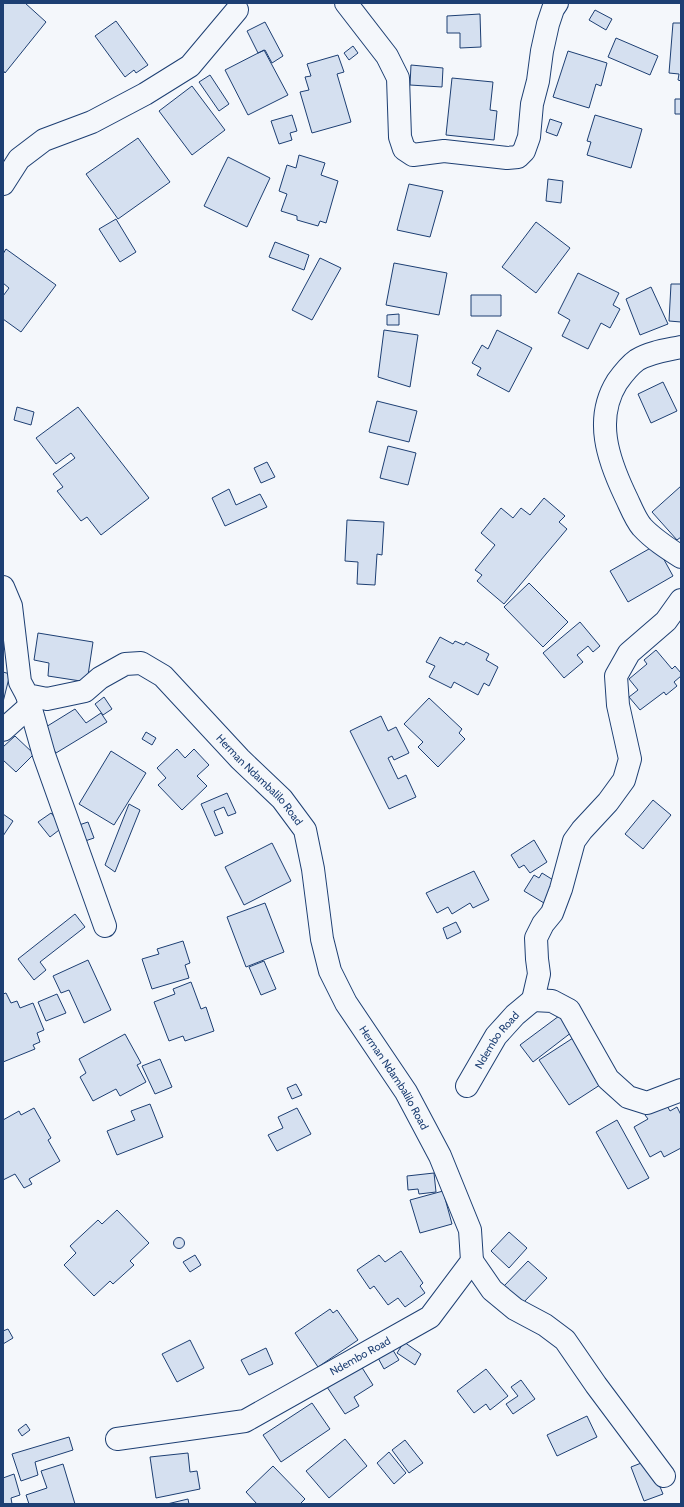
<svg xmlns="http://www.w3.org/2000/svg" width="684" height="1507" viewBox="0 0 684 1507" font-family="Cabin,sans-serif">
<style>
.building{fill:#d5e0f0;stroke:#1d3f73}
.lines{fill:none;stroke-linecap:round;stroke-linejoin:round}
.street-casing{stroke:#1d3f73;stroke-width:24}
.street{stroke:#f4f7fb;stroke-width:22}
.labels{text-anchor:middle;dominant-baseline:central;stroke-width:3;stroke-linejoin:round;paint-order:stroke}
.street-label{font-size:11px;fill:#1d3f73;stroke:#f4f7fb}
</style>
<rect width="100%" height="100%" fill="#f4f7fb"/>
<path class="building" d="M3,3H25L46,22L5,73L3,70Z
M595,10L612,19L606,30L589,20Z
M480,14L481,47L460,48V33H447V16Z
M116,21L148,65L136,73L134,70L125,77L95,36Z
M265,22L283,56L272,63L265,50L258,53L247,31Z
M673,23H681V81L678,80L679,74L669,73Z
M616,38L658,56L650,75L608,57Z
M353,46L358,53L349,60L344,53Z
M264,50L288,95L248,115L225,70Z
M568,51L607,63L601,86L596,84L589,108L553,97Z
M338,55L344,72L337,74L351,122L312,133L300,92L309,90L305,77L311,76L307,64Z
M411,65L443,68L442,87L410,85Z
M210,75L229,104L219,111L199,82Z
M452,78L493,82L490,110L497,111L494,140L446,135Z
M192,86L225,130L192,155L159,111Z
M675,99H681V114H675Z
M292,115L297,131L290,133L292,140L279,144L271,121Z
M595,115L642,129L631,168L587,155L591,142L587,141Z
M550,119L562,123L557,136L546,132Z
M138,138L170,182L118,219L86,174Z
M299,155L325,163L321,175L338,181L326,223L320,221L318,226L297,220V216L281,211L287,194L279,191L287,165L296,168Z
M228,157L270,178L247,227L204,206Z
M548,179L563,181L561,203L546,201Z
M409,184L443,191L430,237L397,230Z
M116,219L136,252L120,262L99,229Z
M536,222L570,248L536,293L502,267Z
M275,242L309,255L304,270L269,257Z
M6,249L56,285L21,332L3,319V296L9,288L3,283V254Z
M320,258L341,268L312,320L292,310Z
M394,263L447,273L439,315L386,305Z
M578,273L619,293L613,305L620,309L610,328L601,323L588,349L562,336L570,320L558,313Z
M671,284H681V322L669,321Z
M651,287L668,324L640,335L626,299Z
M471,295H501V316H471Z
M399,314V325H387V315Z
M384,330L418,335L410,387L378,377Z
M497,330L532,348L509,392L477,375L481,368L472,363L482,345L488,349Z
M663,382L677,411L651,423L638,394Z
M377,401L417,411L409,442L369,432Z
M17,407L34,412L31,425L14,420Z
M78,407L149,498L101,535L87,517L81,521L57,491L63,487L53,474L75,458L71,453L56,464L36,438Z
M388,446L416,453L408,485L380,478Z
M267,462L275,477L261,483L254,468Z
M681,486V537L677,540L652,512Z
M229,489L236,505L260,494L267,507L225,526L212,498Z
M544,498L565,516L559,522L567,529L504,604L477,581L482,575L475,570L495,545L481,533L501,508L513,518L521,508L530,515Z
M347,520L384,522L382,555L377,554L375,585L357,584L358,562L345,561Z
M656,545L673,576L628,602L610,571Z
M529,583L568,622L543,647L504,607Z
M580,622L600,646L593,652L588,646L577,655L583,662L564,678L543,653Z
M38,633L93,642L87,682L48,676L49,663L34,660Z
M440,637L453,644L455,641L464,645L466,642L489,654L486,660L498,667L489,686L484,683L478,695L454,682L451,688L429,677L435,666L426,662Z
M656,650L672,669L675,666L681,673V676L674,682L677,686L666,695L664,692L640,710L629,697L638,690L629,679L647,664L644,660Z
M3,672L10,674L3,702Z
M104,697L112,709L103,715L95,704Z
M429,698L462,729L459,733L465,739L438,767L418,747L423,742L404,724Z
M75,709L86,723L101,713L107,722L56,753L41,730Z
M381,716L388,731L396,727L409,753L394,760L392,756L388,758L398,779L406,775L416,797L389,809L350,731Z
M146,732L156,738L152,745L142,739Z
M15,736L34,754L16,772L3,760V747Z
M177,749L185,758L194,749L209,765L197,776L207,786L182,810L158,785L166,778L157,768Z
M111,751L146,773L114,825L79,804Z
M227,793L236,813L228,816L224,807L214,811L223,833L215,836L201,804Z
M653,800L671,815L643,849L625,834Z
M129,804L140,810L115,872L105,865Z
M51,813L63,827L50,837L38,822Z
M3,814L13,821L3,836Z
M88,822L94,838L82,842L76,826Z
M534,840L547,862L530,873L524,865L519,868L511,855Z
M272,843L291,881L244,905L225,867Z
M474,871L489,900L473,908L470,903L452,914L448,907L437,913L426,893Z
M542,873L558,883L549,906L524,891L534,875L539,878Z
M265,903L284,952L246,967L227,917Z
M75,914L85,927L40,962L46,970L34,980L18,959Z
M456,922L461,932L447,939L443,928Z
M183,941L190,963L185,965L189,978L152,989L142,959L159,954L157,949Z
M88,960L111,1010L84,1023L69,990L61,993L53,976Z
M264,961L276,989L261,995L249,967Z
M191,982L201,1009L206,1007L214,1031L185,1041L183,1036L169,1041L154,1002L175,994L173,989Z
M6,993L11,1003L17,1001L20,1008L33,1003L44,1030L37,1033L40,1042L33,1045L35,1049L3,1062V994Z
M57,994L66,1013L46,1021L38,1002Z
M559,1016L572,1032L533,1062L520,1045Z
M125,1034L141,1063L137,1065L146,1082L120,1096L116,1089L93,1101L80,1077L86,1073L79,1059Z
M573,1038L603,1083L569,1105L539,1060Z
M160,1059L172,1087L155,1094L142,1066Z
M296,1084L302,1095L292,1099L287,1088Z
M150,1104L163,1137L117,1155L107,1131L135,1120L131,1111Z
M666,1104L670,1111L677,1107L681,1115V1148L664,1157L661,1151L650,1157L634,1127L648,1119L645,1115Z
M34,1108L51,1138L48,1140L60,1161L29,1179L32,1184L24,1188L15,1174L3,1180V1120L19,1111L21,1115Z
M297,1108L311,1134L277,1151L268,1135L283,1128L278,1117Z
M617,1120L649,1178L628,1189L596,1132Z
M434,1173L436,1192L419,1194L418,1189L408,1190L407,1176Z
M443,1191L452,1224L420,1233L410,1200Z
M117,1210L149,1243L130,1261L134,1265L113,1284L110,1281L94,1296L64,1265L76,1253L70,1246L98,1220L102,1224Z
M509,1232L527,1248L509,1268L491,1251Z
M173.5 1243a5.5 5.5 0 1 1 11 0a5.5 5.5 0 1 1-11 0Z
M401,1251L423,1283L420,1286L425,1293L405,1307L398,1298L388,1305L374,1286L370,1289L357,1270L379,1255L385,1262Z
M195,1255L201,1265L190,1272L183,1262Z
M528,1261L547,1278L523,1303L504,1286Z
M330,1309L333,1313L337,1310L358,1340L318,1367L295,1333Z
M8,1329L13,1338L3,1344V1331Z
M190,1340L204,1368L177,1382L162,1354Z
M404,1342L421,1354L415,1365L397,1353Z
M391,1347L399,1360L384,1369L377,1356Z
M266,1348L273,1364L249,1375L241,1360Z
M361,1366L373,1385L354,1397L359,1406L345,1414L327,1387Z
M486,1369L508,1396L490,1410L486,1404L474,1413L457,1391Z
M521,1380L535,1399L513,1414L506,1404L518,1396L511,1387Z
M312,1403L330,1429L281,1462L263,1435Z
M587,1416L597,1437L557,1456L547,1435Z
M26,1424L30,1430L22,1436L18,1430Z
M69,1437L73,1450L35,1462L38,1475L21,1481L12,1454Z
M345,1439L367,1466L329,1498L306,1471Z
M405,1440L423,1463L409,1473L392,1450Z
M389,1452L406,1473L394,1484L377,1463Z
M188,1453L190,1472L197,1471L200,1489L156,1498L150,1457Z
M649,1460L663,1494L644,1501L631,1467Z
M63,1464L75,1504H29L26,1495L47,1488L41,1471Z
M273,1466L305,1499L300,1504H257L246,1492Z
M14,1474L20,1495L11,1498L12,1504H3V1478Z
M188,1499L189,1504H167Z"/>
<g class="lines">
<g class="street-casing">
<g id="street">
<path d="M346,3L387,56L398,78L400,137L404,149L413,155L444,151L507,158L518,157L524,151L529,137L532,104L538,81L542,51L548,24L553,9L557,3"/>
<path d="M3,184L19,159L44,140L92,122L145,94L190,66L237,10"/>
<path d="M681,347C667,350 650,352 637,360C630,365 622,375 617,382C594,419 608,459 625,495C630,505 635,519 642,527C653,539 667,548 681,557"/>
<path id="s1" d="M3,587L11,606L20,682L27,695L47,699L85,691L100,678L125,664L141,663L163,676L240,759L282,799L305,830L313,869L322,939L330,971L346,1003L406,1092L440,1156L470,1230L472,1261L430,1317L245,1421L117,1439"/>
<path d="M27,695L44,755L105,926"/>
<path d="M3,730L30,706"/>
<path d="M533,1000L539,974L537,959L536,938L543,924L552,913L561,889L574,841L582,830L608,802L624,780L630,759L618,705L616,676L629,653L666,621L681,600"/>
<path d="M533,1000L552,1001L569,1010L608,1079L628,1097L647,1103L681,1090"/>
<path id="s2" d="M467,1086L496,1036L515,1015L533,1000"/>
<path d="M472,1261L492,1290L515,1309L545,1325L565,1340L596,1385L664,1476"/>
</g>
</g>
<use href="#street" class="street"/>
</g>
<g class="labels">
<g class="street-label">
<text stroke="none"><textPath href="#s1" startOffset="403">Herman Ndambalilo Road</textPath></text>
<text stroke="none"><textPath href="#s2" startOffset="55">Ndembo Road</textPath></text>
<text stroke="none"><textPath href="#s1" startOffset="739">Herman Ndambalilo Road</textPath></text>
<text transform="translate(360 1356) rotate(-29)">Ndembo Road</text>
</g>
</g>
<rect width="684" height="1507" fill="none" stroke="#1d3f73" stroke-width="8"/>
</svg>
